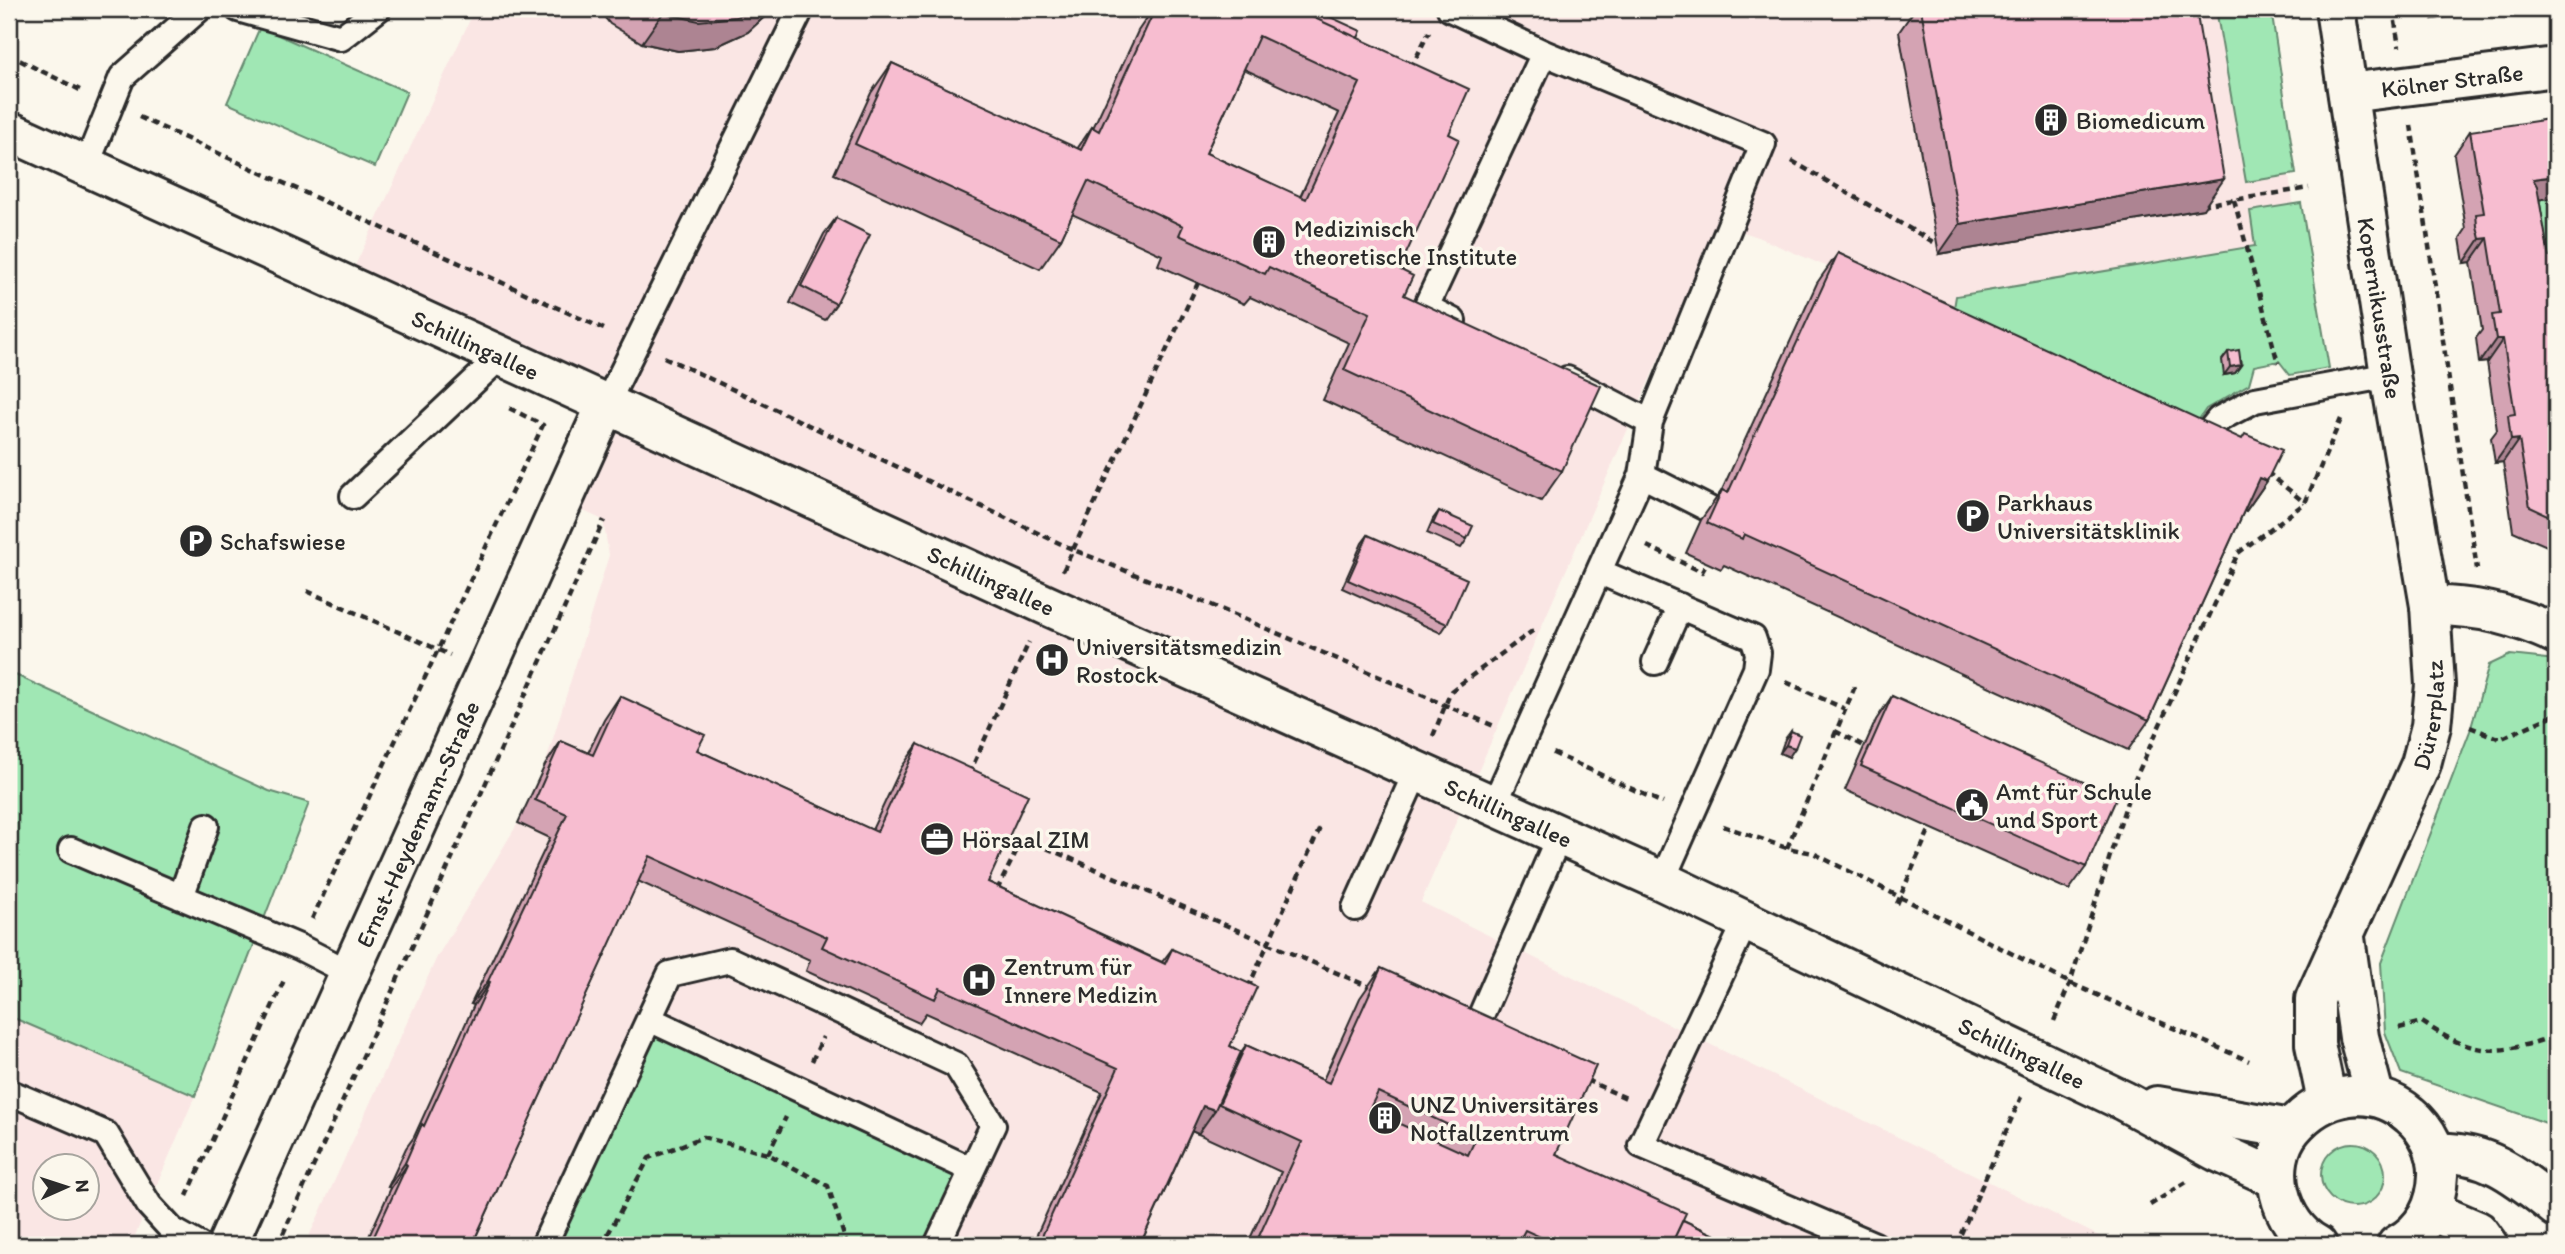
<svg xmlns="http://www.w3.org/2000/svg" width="2565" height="1254" viewBox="0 0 2565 1254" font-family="Itim,sans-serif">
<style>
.built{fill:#fae6e4;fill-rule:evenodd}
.green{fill:#a0e7b4;stroke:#668970;stroke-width:2}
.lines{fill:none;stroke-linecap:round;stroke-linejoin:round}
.lane-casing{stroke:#2b2b2b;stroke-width:30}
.street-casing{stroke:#2b2b2b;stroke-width:44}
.secondary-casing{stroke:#2b2b2b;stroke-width:44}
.path{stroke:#2b2b2b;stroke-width:4.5;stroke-dasharray:7 5;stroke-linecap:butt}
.lane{stroke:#fbf7ec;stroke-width:24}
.street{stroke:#fbf7ec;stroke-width:38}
.secondary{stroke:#fbf7ec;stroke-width:38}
.wall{fill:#d4a3b3;stroke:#2b2b2b;stroke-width:2;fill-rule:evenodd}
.shaded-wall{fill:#ad8492;stroke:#2b2b2b;stroke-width:2}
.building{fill:#f7bdd0;stroke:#2b2b2b;stroke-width:2;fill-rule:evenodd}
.labels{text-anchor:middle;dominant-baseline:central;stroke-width:7;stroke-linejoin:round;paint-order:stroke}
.street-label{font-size:24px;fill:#2b2b2b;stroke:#fbf7ec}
.poi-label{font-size:24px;fill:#2b2b2b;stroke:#fbf7ec;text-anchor:start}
</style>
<rect width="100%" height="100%" fill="#fbf7ec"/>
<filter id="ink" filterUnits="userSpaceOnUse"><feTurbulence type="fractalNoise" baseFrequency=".0143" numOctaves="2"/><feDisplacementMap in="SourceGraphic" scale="14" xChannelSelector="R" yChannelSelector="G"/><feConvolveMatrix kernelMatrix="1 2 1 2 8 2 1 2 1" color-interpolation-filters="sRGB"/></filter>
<g filter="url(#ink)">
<path class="built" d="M475,9H2263L2313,330L2060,366L1755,236L1718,223L1421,902L2117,1245H305L437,957L518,823L545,765L609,555L603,520L562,501L607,403L346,285Z
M9,1016L195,1096L131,1245H9ZM46,1166H88V1208H46Z"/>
<path class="green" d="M2216,9H2271L2296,174L2246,182Z
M260,27L407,92L375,167L227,103Z
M2556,197V430L2516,203Z
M2301,203L2329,368L2290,375L2279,361L2254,366L2249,384L2206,409L2179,449L1948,344L1956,296L2255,246L2250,211Z
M2510,655L2556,660V1100L2546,1123L2401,1073L2385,1032L2381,963L2470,731L2489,665Z
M9,672L269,791L309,803L195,1096L9,1016Z
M649,1019L972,1170L937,1245H544Z
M2321 1175a32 32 0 1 1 64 0a32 32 0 1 1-64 0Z"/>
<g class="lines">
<g class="lane-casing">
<path id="lane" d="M238,9L341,38L378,9
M1450,9L1544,53L1763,144L1650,422L1642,475L1494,805
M86,166L122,77L199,9
M1453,321L1426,307L1544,53
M1567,379L1650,422
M607,403L801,9
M2193,452L2219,419L2255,400L2390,375
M1642,475L1713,511
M353,496L502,355
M1600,572L1753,638L1758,653L1756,669L1662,881
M1655,662L1680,606
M71,850L299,947L350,973
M181,897L206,826
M1355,908L1417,770
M1746,921L1641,1145L1875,1245
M649,1019L972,1170
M1469,1043L1560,834
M9,1092L106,1134L149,1205L172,1230L199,1245
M544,1245L670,974L730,960L956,1065L993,1125L937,1245"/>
</g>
<g class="street-casing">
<g id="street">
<path id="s1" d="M2348,93L2556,67"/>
<path id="s2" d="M9,131L1046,605L1662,881L2124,1101L2216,1151L2277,1179"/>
<path d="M2430,606C2475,605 2515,615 2556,634"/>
<path d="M2157,1106L2291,1129"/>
<path d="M2435,1153C2487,1150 2518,1177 2556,1207"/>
<path id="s3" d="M227,1245L607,403"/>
</g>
</g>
<g class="secondary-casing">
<g id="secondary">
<path d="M2345,938L2359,1037L2374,1095"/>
<path id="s4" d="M2327,1101L2315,1044V999L2421,764L2431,726L2435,685L2430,606L2390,375L2335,9"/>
<path d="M2431,1211L2478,1231L2488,1245"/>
<path d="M2317,1245C2279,1225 2263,1164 2292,1129C2322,1092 2373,1083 2410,1115C2427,1129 2439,1152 2438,1175C2437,1205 2424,1231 2397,1245"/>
</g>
</g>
<path class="path" d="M2393,9L2399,47
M9,55L80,90
M1411,68L1429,32
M139,117L606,330
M2411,125L2477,569
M1792,161L1942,247
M2234,200L2278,363
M2202,205L2309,188
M664,357L1074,550L1216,607L1494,726
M2267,472L2305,503
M1647,546L1702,572L1707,563
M1063,571L1198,283
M307,591L450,655
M1786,682L1845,709
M2470,727L2500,739L2556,714
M1835,731L1864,746
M1433,736L1451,691L1535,629
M1553,753L1663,803
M969,774L1029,642
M1723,826L1787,848L1813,853L2070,983L2249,1061
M1787,848L1856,684
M997,890L1023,838L1372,988
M1897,904L1930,828
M312,919L543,425L509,408
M1248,988L1320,828
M2054,1021L2070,983L2132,786L2238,553L2305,503L2341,419
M2399,1028L2422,1022C2457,1045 2483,1057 2525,1045C2535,1043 2546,1038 2556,1036
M812,1061L823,1037
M1586,1080L1626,1098
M2550,1135L2556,1120
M768,1154L786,1117
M187,1196L285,978
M2150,1205L2188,1181
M278,1245L604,520
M602,1245L649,1158L703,1137L768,1154L828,1186L847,1245
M1956,1245L2021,1097"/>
<use href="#lane" class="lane"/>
<use href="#street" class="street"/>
<use href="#secondary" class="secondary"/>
</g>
<path class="wall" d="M598,9H773L748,32L715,47L678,51L642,43L610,24Z
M1153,9H1313L1358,38L1449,134L1399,269L1404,295L1562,471L1541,501L1323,400L1349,343L1250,297L1244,304L1158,265L1162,255L1072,214L1061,239L1040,269L834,174L871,93L892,63L1077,149L1092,127L1093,128L1138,31ZM1244,69L1339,113L1300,197L1206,153Z
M1915,9H2196L2203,209L1939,254L1899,32Z
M2432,9H2501L2433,19Z
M2470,131L2556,197L2539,199L2556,302V550L2513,531L2503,462L2495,463L2491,438L2497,430L2487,362L2479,363L2476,338L2482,330L2471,262L2464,263L2460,238L2466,229L2454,155Z
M836,218V304L825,320L790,303L824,234Z
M1838,253L2267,481L2246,511H2244L2149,720L2128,750L1724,565L1721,569L1686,553L1701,520L1722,490L1817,283Z
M2228,352L2241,365L2235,373L2224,375L2222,360Z
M1439,511L1467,539L1461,548L1427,533L1433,519Z
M1368,535L1447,624L1441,633L1342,588L1362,543Z
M620,696L697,750L872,830L901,768L918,744L988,882L1162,962L1172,949L1230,1046L1241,1052L1246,1045L1323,1080L1360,998L1381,968L1556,1154L1683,1220L1736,1245H1247L1281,1172L1192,1131L1140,1245H1032L1102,1092L926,1013L919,1023L806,971L810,960L638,881L472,1245H365L391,1188L388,1187L406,1148L414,1137L474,1005L471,1004L550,838L518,823L545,765L561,741L588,753L604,720Z
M1892,696L2086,867L2069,890L1845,790L1876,720Z
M1791,731L1789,757L1780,753L1785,739Z"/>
<path class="shaded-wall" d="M754,9H773L748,32L715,47L678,51L642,43L663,13Z
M2440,9H2501L2433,19Z
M2556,176V197L2516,203L2533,179Z
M2224,179L2203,209L1939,254L1960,224Z
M2488,238L2471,262L2464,263L2480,239Z
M2496,339H2503L2487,362L2479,363Z
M2241,365L2235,373L2224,375L2230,367Z
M2519,439L2503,462L2495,463L2511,440Z
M2259,478L2267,481L2246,511L2238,508Z
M1786,745L1795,748L1789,757L1780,753Z
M488,981L490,982L474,1005L471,1004Z
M1203,1106L1215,1110L1198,1134L1187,1129Z
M405,1163L407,1165L391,1188L388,1187Z"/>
<path class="building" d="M656,9H754L736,17L699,21L663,13Z
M1155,9H1295L1469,89L1449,134L1459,139L1399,269L1413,276L1404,295L1601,386L1562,471L1344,370L1370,313L1269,267L1265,274L1219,253L1179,235L1183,226L1088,181L1061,239L855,144L892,63L1081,150L1092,127L1099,131ZM1259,36L1360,83L1306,199L1206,153Z
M1295,9H1313L1361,31L1358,38Z
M1921,9H2196L2224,179L1960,224Z
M2556,118V176L2533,179L2537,186L2549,257H2553L2556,275L2552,276L2556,302V519L2530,507L2519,439L2511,440L2508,415L2515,414L2503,339H2496L2492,315L2500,314L2488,238L2480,239L2477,226L2476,214L2484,213L2470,131Z
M836,218L870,235L836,304L801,286Z
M1838,253L2242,439L2245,434L2282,450L2267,481L2259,478L2149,720L1744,534L1742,539L1707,523L1722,490L1728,493Z
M2239,350L2241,365L2230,367L2228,352Z
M1439,511L1473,526L1467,539L1433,524Z
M1368,535L1467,579L1447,624L1348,580Z
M620,696L705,735L697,750L877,832L918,744L1028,795L988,882L1165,964L1172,949L1257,987L1230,1046L1241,1052L1215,1110L1203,1106L1140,1245H1038L1118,1068L940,988L935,999L822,947L827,937L650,856L472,1245H370L407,1165L405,1163L422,1124L424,1126L490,982L488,981L567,814L535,800L561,741L593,755Z
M1892,696L2117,797L2086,867L1861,766Z
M1791,731L1800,735L1795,748L1786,745Z
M1381,968L1596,1066L1556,1154L1686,1213L1671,1245H1558L1525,1230L1517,1245H1255L1302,1142L1219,1104L1246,1045L1329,1083ZM1378,1092L1476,1138L1468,1155L1369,1110Z
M1683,1220L1736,1245H1671Z
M53,1238L70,1245H50Z"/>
</g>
<defs>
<g id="building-disc" transform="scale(1.75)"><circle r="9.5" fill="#2b2b2b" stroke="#fbf7ec"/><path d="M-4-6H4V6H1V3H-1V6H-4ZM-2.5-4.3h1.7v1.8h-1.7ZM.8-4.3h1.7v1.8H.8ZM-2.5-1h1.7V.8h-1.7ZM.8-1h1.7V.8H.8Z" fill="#fff"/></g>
<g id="parking-disc" transform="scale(1.75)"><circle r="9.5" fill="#2b2b2b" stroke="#fbf7ec"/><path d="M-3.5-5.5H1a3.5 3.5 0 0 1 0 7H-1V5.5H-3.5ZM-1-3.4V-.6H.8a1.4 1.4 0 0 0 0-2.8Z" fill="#fff"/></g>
<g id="hospital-disc" transform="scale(1.75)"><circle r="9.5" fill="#2b2b2b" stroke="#fbf7ec"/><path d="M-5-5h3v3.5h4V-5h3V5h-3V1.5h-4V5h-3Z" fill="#fff"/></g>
<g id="civic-disc" transform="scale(1.75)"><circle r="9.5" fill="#2b2b2b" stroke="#fbf7ec"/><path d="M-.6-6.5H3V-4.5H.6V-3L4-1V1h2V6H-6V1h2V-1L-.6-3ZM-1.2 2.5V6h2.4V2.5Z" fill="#fff"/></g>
<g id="office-disc" transform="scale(1.75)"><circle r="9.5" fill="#2b2b2b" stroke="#fbf7ec"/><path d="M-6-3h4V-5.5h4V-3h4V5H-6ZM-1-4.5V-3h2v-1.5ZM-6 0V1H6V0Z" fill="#fff"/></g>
</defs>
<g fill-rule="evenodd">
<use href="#building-disc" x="2051" y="120"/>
<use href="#building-disc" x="1269" y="242"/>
<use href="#parking-disc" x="1973" y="516"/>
<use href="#parking-disc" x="196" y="541"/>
<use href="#hospital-disc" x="1052" y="660"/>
<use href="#civic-disc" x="1972" y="805"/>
<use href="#office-disc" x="937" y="839"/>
<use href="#hospital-disc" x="979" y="980"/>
<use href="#building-disc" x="1385" y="1118"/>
</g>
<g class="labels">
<g class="street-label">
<text stroke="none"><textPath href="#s1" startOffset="105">Kölner Straße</textPath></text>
<text transform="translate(2380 308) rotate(81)">Kopernikusstraße</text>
<text stroke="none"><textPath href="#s2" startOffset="513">Schillingallee</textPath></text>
<text stroke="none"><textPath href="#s2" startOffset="1080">Schillingallee</textPath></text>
<text stroke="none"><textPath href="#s4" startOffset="411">Dürerplatz</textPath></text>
<text stroke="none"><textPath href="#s2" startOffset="1647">Schillingallee</textPath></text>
<text stroke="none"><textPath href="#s3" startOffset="462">Ernst-Heydemann-Straße</textPath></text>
<text stroke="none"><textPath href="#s2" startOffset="2214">Schillingallee</textPath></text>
</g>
<g class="poi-label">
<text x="2076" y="120">Biomedicum</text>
<text x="1294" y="228">Medizinisch<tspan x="1294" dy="28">theoretische Institute</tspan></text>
<text x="1997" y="502">Parkhaus<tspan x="1997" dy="28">Universitätsklinik</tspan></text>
<text x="220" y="541">Schafswiese</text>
<text x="1076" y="646">Universitätsmedizin<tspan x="1076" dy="28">Rostock</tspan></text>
<text x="1996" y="791">Amt für Schule<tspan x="1996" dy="28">und Sport</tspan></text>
<text x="962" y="839">Hörsaal ZIM</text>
<text x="1004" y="966">Zentrum für<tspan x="1004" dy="28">Innere Medizin</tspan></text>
<text x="1410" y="1104">UNZ Universitäres<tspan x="1410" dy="28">Notfallzentrum</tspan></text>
</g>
</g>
<rect width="2565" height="1254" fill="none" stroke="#fbf7ec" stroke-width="35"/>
<rect x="18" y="18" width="2530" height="1219" fill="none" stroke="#2b2b2b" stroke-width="2.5" filter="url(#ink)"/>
<g transform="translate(66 1187) rotate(87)"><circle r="33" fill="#fbf7ec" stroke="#a8a59f" stroke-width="2"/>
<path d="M0-5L12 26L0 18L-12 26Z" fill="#2b2b2b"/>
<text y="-10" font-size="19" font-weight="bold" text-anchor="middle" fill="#2b2b2b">N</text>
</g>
</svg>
